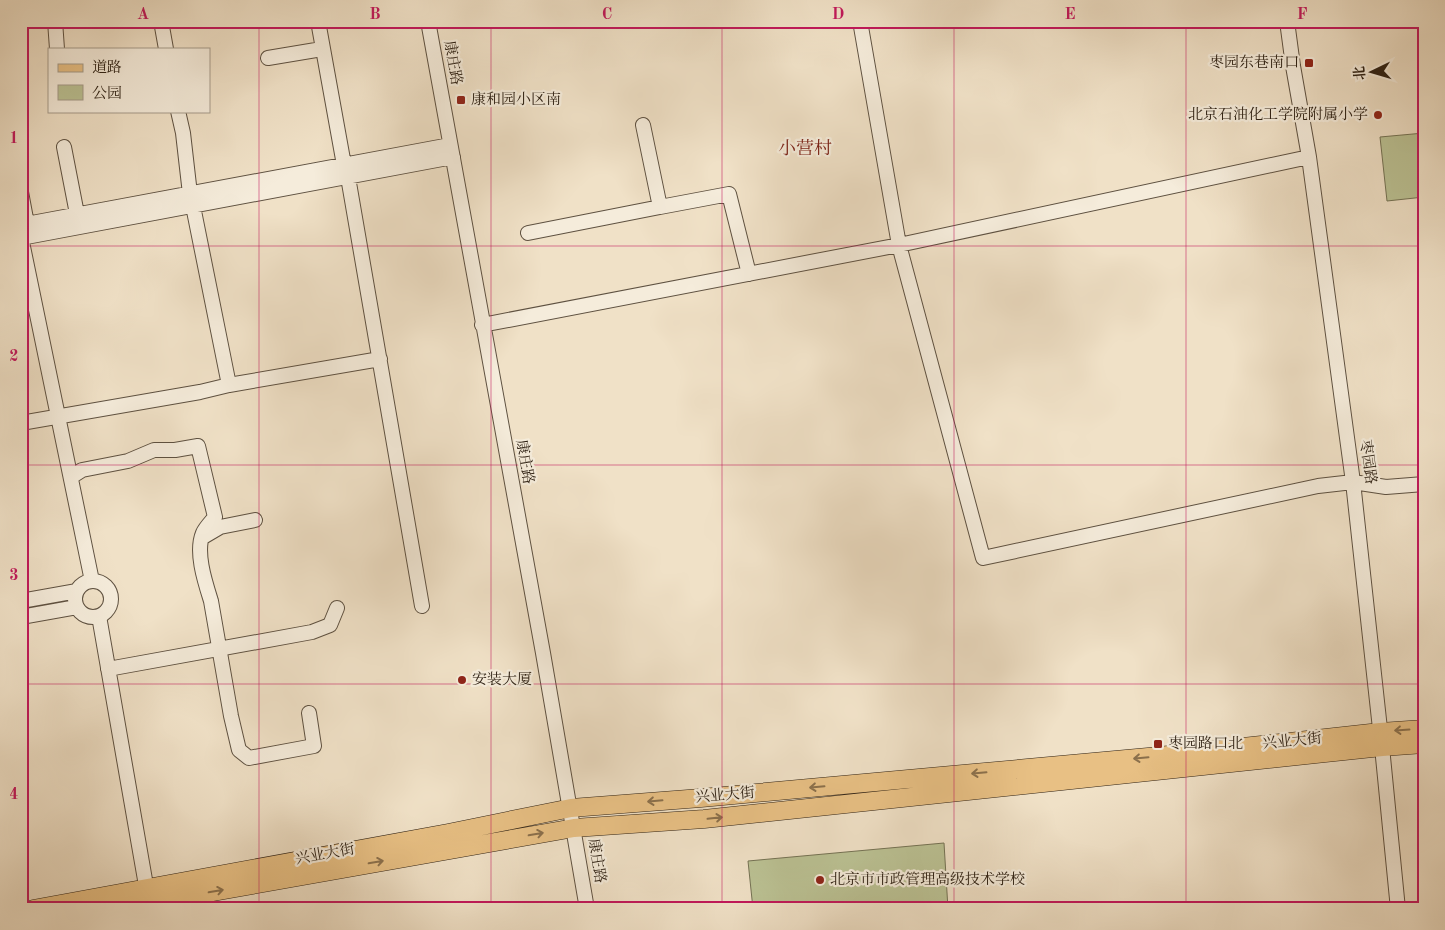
<svg xmlns="http://www.w3.org/2000/svg" width="1445" height="930" viewBox="0 0 1445 930" font-family="'Old Standard TT','Noto Serif SC',serif">
<style>
.green{fill:#bbc294;stroke:#747254}
.lines{fill:none;stroke-linecap:round;stroke-linejoin:round}
.minor-casing{stroke:#5e5141;stroke-width:16}
.major-casing{stroke:#2e2114;stroke-width:19}
.minor{stroke:#f5ecdb;stroke-width:14}
.major{stroke:#e8c084;stroke-width:18}
.oneway{stroke:#8b704c}
.grid{fill:none;stroke:#c2185b;stroke-width:1;stroke-opacity:0.55}
.poi-dot{fill:#8f2418;stroke:#f5ecdb;stroke-width:2}
.labels{text-anchor:middle;dominant-baseline:central;stroke-width:4.5;stroke-linejoin:round;paint-order:stroke}
.street-label{font-size:15px;fill:#2e2114;stroke:#f5ecdb}
.poi-label{font-size:15px;fill:#2e2114;stroke:#f5ecdb;text-anchor:start}
.quarter-label{font-size:18px;fill:#7a1f14;stroke:#f5ecdb}
.neatline{fill:none;stroke:#c2185b;stroke-width:2}
.grid-label{font-size:16px;text-anchor:middle;font-weight:bold;fill:#c2185b}
</style>
<rect width="100%" height="100%" fill="#f0e1c7"/>
<filter id="stains"><feTurbulence type="fractalNoise" baseFrequency=".004" numOctaves="4"/><feColorMatrix values="0 0 0 0 .2 0 0 0 0 .09 0 0 0 0 .02 0 0 0 .5 -.17"/></filter>
<radialGradient id="worn" r=".72"><stop offset=".6" stop-color="#630" stop-opacity="0"/><stop offset="1" stop-color="#630" stop-opacity=".3"/></radialGradient>
<path class="green" d="M1424,133V197L1387,201L1380,137Z
M944,843L948,909H753L748,861Z"/>
<g class="lines">
<g class="minor-casing">
<path id="minor" d="M55,21L57,49
M161,21L166,49
M318,21L344,165L348,177L422,606
M428,21L543,653L587,909
M860,21L899,245L983,558L1318,486L1353,482L1386,487L1424,484
M1287,21L1293,66L1309,157L1353,482L1382,747L1398,909
M268,58L322,49
M178,111L183,133L190,194
M643,125L660,207L729,194L749,274
M64,147L77,214
M21,192L27,224
M21,225L450,145
M528,233L660,207
M21,237L92,581
M21,238L453,157
M482,325L899,245L1309,157
M229,385L380,359
M21,423L200,392L229,385L193,206
M71,477L82,470L128,461L154,450H175L198,446L215,517C211,522 205,528 203,533C195,552 205,582 211,601L231,716L239,750L249,758L314,746L309,713
M203,537L220,527L255,520
M75 599a18 18 0 1 1 36 0a18 18 0 1 1-36 0Z
M21,601L77,591
M99,616L148,897
M21,617L77,607
M108,669L312,632L330,625L337,608"/>
</g>
<g class="major-casing">
<path id="major" d="M33,909L448,833L571,808L701,798L1159,756L1380,732L1424,729
M117,909L574,828L704,819L1382,747L1424,744"/>
</g>
<use href="#minor" class="minor"/>
<use href="#major" class="major"/>
</g>
<defs><path id="oneway-shaft" d="M-6 0H5M1.5-3L5.5 0L1.5 3" fill="none" stroke-width="1.6" stroke-linecap="round" stroke-linejoin="round" transform="scale(1.25)"/></defs>
<g class="oneway">
<use href="#oneway-shaft" transform="translate(1402 730) rotate(176)"/>
<use href="#oneway-shaft" transform="translate(1141 758) rotate(175)"/>
<use href="#oneway-shaft" transform="translate(979 773) rotate(175)"/>
<use href="#oneway-shaft" transform="translate(817 787) rotate(175)"/>
<use href="#oneway-shaft" transform="translate(655 801) rotate(175)"/>
<use href="#oneway-shaft" transform="translate(715 818) rotate(-6)"/>
<use href="#oneway-shaft" transform="translate(536 834) rotate(-10)"/>
<use href="#oneway-shaft" transform="translate(376 862) rotate(-10)"/>
<use href="#oneway-shaft" transform="translate(216 891) rotate(-10)"/>
</g>
<path class="grid" d="M259,21V909M491,21V909M722,21V909M954,21V909M1186,21V909M21,246H1424M21,465H1424M21,684H1424"/>
<g class="poi-dot">
<rect x="1304" y="58" width="10" height="10" rx="2.5"/>
<rect x="456" y="95" width="10" height="10" rx="2.5"/>
<circle cx="1378" cy="115" r="5"/>
<circle cx="462" cy="680" r="5"/>
<rect x="1153" y="739" width="10" height="10" rx="2.5"/>
<circle cx="820" cy="880" r="5"/>
</g>
<g class="labels">
<g class="street-label">
<text transform="translate(452 63) rotate(80)">康庄路</text>
<text transform="translate(524 462) rotate(80)">康庄路</text>
<text transform="translate(1367 462) rotate(82)">枣园路</text>
<text transform="translate(1292 742) rotate(-6)">兴业大街</text>
<text transform="translate(725 796) rotate(-5)">兴业大街</text>
<text transform="translate(325 855) rotate(-10)">兴业大街</text>
<text transform="translate(596 861) rotate(81)">康庄路</text>
</g>
<g class="poi-label">
<text x="1299" y="63" text-anchor="end">枣园东巷南口</text>
<text x="471" y="100">康和园小区南</text>
<text x="1368" y="115" text-anchor="end">北京石油化工学院附属小学</text>
<text x="472" y="680">安装大厦</text>
<text x="1168" y="744">枣园路口北</text>
<text x="830" y="880">北京市市政管理高级技术学校</text>
</g>
<g class="quarter-label">
<text x="805" y="149">小营村</text>
</g>
</g>
<rect width="1445" height="930" fill="none" stroke="#f0e1c7" stroke-width="55"/>
<rect x="48" y="48" width="162" height="65" fill="#f5ecdb" stroke="#a59b8b"/>
<rect x="58" y="64" width="25" height="8" fill="#e8c084" stroke="#a59b8b"/>
<text x="92" y="72" font-size="15" fill="#2e2114">道路</text>
<rect x="58" y="85" width="25" height="15" fill="#bbc294" stroke="#a59b8b"/>
<text x="92" y="98" font-size="15" fill="#2e2114">公园</text>
<g transform="translate(1372 72) rotate(265)" stroke="#f5ecdb" stroke-width="4" paint-order="stroke">
<path d="M0-4L9 19L0 12L-9 19Z" fill="#2e2114"/>
<text y="-8" font-size="14" font-weight="bold" text-anchor="middle" fill="#2e2114">北</text>
</g>
<rect x="28" y="28" width="1390" height="874" class="neatline"/>
<g class="grid-label">
<text x="143" y="19">A</text>
<text x="375" y="19">B</text>
<text x="607" y="19">C</text>
<text x="838" y="19">D</text>
<text x="1070" y="19">E</text>
<text x="1302" y="19">F</text>
<text x="14" y="143">1</text>
<text x="14" y="361">2</text>
<text x="14" y="580">3</text>
<text x="14" y="799">4</text>
</g>
<rect width="100%" height="100%" filter="url(#stains)"/>
<rect width="100%" height="100%" fill="url(#worn)"/>
</svg>
